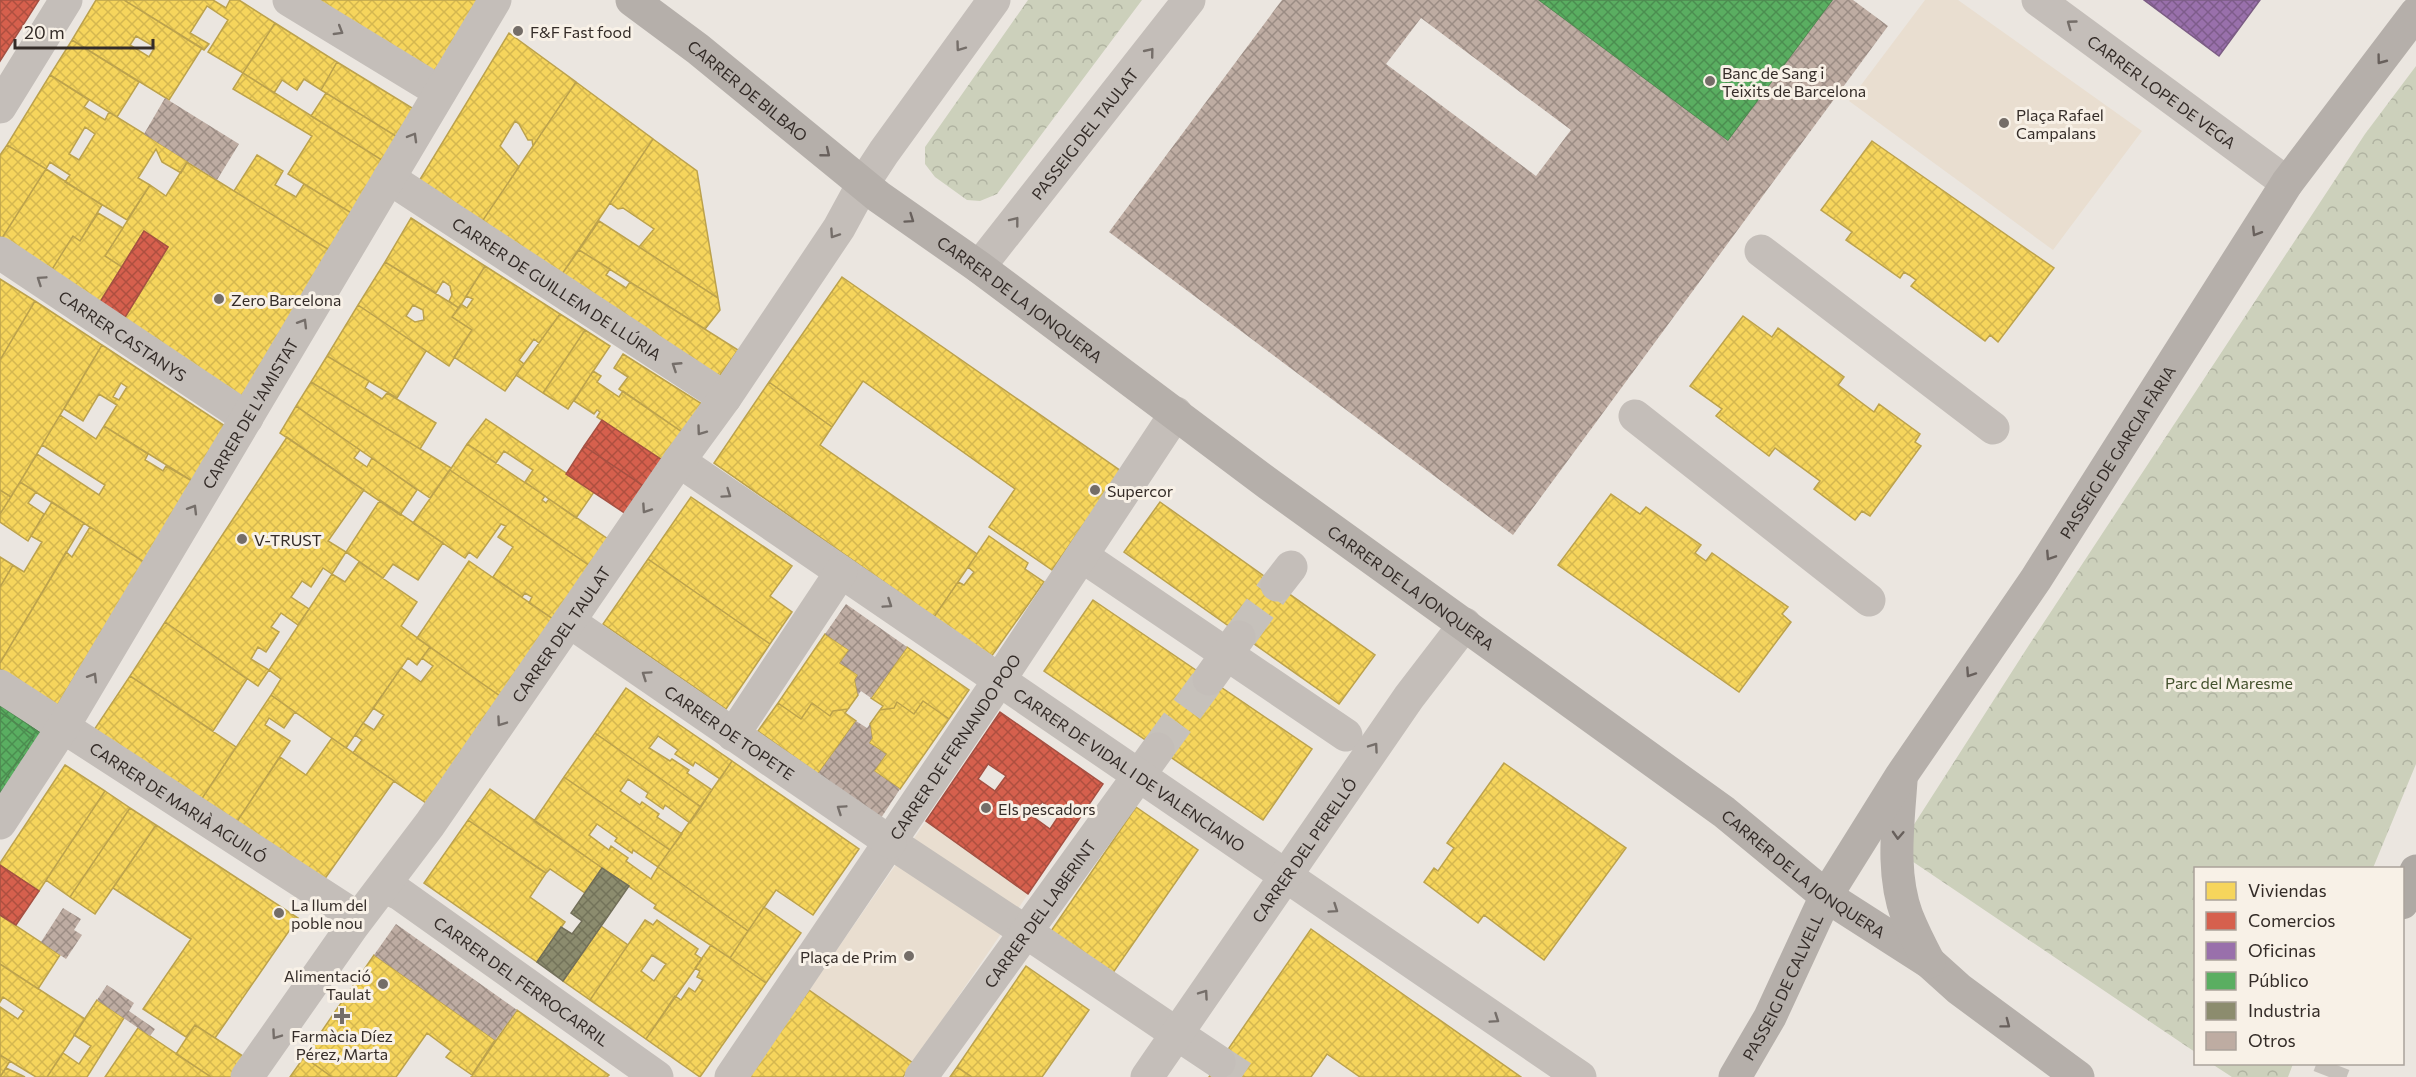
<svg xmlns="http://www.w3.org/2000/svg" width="2416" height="1077" viewBox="0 0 2416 1077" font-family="Commissioner,sans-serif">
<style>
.forest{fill:url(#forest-crowns)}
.plaza{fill:#e9ded0}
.homes{fill:url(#homes-cross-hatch);stroke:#bca24c;stroke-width:1.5;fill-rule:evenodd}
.shops{fill:url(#shops-cross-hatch);stroke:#a55042;stroke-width:1.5;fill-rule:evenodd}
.offices{fill:url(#offices-cross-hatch);stroke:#7b5c84;stroke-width:1.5}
.public{fill:url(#public-cross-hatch);stroke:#4f8750;stroke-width:1.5}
.industry{fill:url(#industry-cross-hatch);stroke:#726f59;stroke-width:1.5}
.building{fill:url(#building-cross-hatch);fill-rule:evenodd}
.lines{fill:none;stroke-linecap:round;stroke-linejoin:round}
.pedestrian-tunnel{stroke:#c6c1bb;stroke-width:33;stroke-dasharray:33 16;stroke-linecap:butt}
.trunk-tunnel{stroke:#c6c1bb;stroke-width:33;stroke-dasharray:33 16;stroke-linecap:butt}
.pedestrian{stroke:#c4beb9;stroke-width:33}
.minor{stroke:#c4beb9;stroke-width:33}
.tertiary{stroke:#c4beb9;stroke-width:33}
.secondary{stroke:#b5afaa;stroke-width:33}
.trunk{stroke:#aea9a4;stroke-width:33}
.oneway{stroke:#756e69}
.oneway2{stroke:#68605c}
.poi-dot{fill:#746d68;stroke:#f8f1e7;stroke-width:2}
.labels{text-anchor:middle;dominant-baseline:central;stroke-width:6;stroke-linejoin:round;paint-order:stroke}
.poi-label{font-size:16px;fill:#342c28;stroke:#f8f1e7;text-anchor:start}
.street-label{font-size:16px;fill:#342c28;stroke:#f8f1e7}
.park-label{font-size:16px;fill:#43512d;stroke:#f8f1e7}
</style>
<defs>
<pattern id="forest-crowns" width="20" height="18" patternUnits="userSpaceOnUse" patternTransform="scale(1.5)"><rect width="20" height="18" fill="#ccd0bb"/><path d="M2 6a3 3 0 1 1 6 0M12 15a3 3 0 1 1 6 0" fill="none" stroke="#b0b3a1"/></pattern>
<pattern id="homes-cross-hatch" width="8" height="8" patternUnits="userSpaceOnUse" patternTransform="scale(1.5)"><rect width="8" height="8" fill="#f6d55c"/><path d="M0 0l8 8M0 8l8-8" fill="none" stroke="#d4b750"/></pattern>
<pattern id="shops-cross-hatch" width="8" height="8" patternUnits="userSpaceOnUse" patternTransform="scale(1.5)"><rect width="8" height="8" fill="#d6604d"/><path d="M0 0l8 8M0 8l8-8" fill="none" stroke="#ae4f40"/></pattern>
<pattern id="offices-cross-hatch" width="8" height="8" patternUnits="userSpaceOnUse" patternTransform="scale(1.5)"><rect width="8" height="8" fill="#9970ab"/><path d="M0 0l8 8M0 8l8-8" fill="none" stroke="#7e5c8b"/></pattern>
<pattern id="public-cross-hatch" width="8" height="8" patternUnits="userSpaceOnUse" patternTransform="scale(1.5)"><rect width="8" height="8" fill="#5aae61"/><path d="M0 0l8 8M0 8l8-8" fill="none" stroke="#4b8e50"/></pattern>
<pattern id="industry-cross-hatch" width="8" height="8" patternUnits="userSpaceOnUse" patternTransform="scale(1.5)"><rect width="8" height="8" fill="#8c8c6e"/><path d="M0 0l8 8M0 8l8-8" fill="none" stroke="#73735a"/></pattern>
<pattern id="building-cross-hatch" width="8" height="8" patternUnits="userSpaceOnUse" patternTransform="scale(1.5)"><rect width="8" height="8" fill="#beaca2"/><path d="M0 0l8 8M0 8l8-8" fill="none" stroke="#9b8c84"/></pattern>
</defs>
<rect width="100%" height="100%" fill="#ebe6e0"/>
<path class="forest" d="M1028,0H1142L997,194L980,201L967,200L935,177L925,164V147Z
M2416,66V764L2373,868H2196L2195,1052L1897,851L2029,645L2365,134Z
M2212,1064H2293L2288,1077H2232Z"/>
<path class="plaza" d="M1925,0H1958L2142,131L2053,250L1849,101Z
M926,821L1028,894L913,1063L809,990Z"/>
<path class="homes" d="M96,0H124L202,48L169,100L72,40ZM136,36L155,47L149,57L130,45Z
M124,0H213L226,8L230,0H239L275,23L243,73L208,52L228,20L207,6L190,33L209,44L204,50Z
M312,0H480L436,78Z
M275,23L337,62L321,90L304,79L297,90L282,80L274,93L243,73Z
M509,33L576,82L533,146L532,140H528L519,124L515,121L500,146L519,167L479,226L416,186Z
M72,40L139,82L117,117L50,75Z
M337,62L417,111L399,138L321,90Z
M243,73L385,162L353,214L288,174L312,136L233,89Z
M50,75L89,100L84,107L105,120L109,112L188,161L181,173L162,162L156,149L138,178L150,185L127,220L65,182L70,175L50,162L46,169L7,145ZM85,127L95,134L79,160L69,154Z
M576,82L653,139L560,277L479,226Z
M326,93L399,138L385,162L311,116Z
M653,139L697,171L718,298L639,247L654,229L623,208L618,209L610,203Z
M1872,141L2054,268L1998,342L1990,335L1985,341L1911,286L1916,280L1909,275L1904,272L1900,278L1846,240L1852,232L1821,210Z
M7,145L46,169L2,238L0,236V155Z
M257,155L283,171L275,185L296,197L304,184L353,214L331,251L234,191Z
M187,162L331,251L242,398L124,319L168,247L144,231L122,267L105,256L150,185L166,196Z
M46,169L102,205L80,241L73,236L51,271L2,238Z
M98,213L123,228L105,256L122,267L100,302L51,271L73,236L80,241Z
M411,218L485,266L459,308L449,301L452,295L450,286L443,281L436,293L385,262Z
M599,221L718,298L720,310L705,329L579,250Z
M579,250L610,269L606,275L626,288L630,282L738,350L718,378L560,277Z
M385,262L459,308L452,317L472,330L449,366L358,305ZM413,305L423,310L424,320L415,322L406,316Z
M485,266L560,314L539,343L534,339L519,360L524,364L505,391L454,357L472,330L452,317L461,304L467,308L473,299L466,296Z
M842,277L1121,471L1052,570L989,527L1015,489L863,381L832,427L769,382Z
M0,279L35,301L0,360Z
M35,301L102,345L11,497L0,490V360Z
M358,305L426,351L397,398L327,356Z
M560,314L585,330L543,393L516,375Z
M1743,316L1772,337L1778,328L1844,377L1838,385L1874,412L1879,404L1920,434L1915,442L1921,446L1870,516L1862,511L1855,520L1814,489L1820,481L1775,448L1769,456L1716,416L1722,409L1690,386Z
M585,330L610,346L568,409L543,393Z
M102,345L225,426L192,481L104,426L117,405L99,394L83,421L64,409ZM121,383L127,387L119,400L113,397Z
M623,354L702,404L682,432L619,389L628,377L614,368Z
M327,356L369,381L365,388L382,399L387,393L436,423L420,449L311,382Z
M593,371L601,376L597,382L619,397L623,391L682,432L662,460L597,417L600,412L597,410L594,414L574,401Z
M311,382L451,468L430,498L296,406Z
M769,382L832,427L820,445L977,554L934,617L714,463Z
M296,406L360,450L354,458L367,467L372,458L417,490L400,515L280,433Z
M60,415L96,439L104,426L148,454L145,460L163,471L166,466L192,481L144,562L20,482L37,454L99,495L105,485L42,445Z
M486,419L594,492L576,518L525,482L533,470L504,451L496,463L467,444Z
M287,437L364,490L328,541L346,552L332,574L323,568L311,587L302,581L291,597L309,609L298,625L281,613L271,627L279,632L266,652L258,647L251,659L269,670L258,686L165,622Z
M467,444L545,496L542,500L546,503L549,499L608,539L590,566L450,470Z
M450,470L590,566L553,619L529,603L532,597L525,593L522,597L493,577L513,547L498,537L506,526L501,524L477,558L469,552L465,558L413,523Z
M20,482L36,492L28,503L44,514L28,541L0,522V514Z
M0,490L11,497L0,514Z
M1611,494L1640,514L1646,507L1701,545L1695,553L1706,561L1712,553L1788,607L1782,614L1791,622L1739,692L1558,565Z
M691,497L792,566L770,596L792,612L770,644L648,559Z
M380,500L443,543L418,580L393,564L383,578L346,552Z
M52,502L84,523L0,663V587L13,565L24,572L42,542L31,536Z
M1160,502L1375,655L1339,704L1124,552Z
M90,527L144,562L57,706L0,669V663L66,552L72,557Z
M989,536L1028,563L1025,569L1044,582L991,657L934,617L958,582L964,585L974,572L968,567Z
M0,557L13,565L0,587Z
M648,559L770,644L726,709L603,624Z
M469,561L553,619L500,696L417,638Z
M359,562L417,602L401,626L430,647L417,665L408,658L346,748L271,695L281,679L269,670L332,574L345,582Z
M1093,600L1312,749L1263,820L1044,671Z
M165,622L247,679L213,731L130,676Z
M825,634L849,650L840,663L858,675L855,680L858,695L848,709L833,711L830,716L812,703L801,719L778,703Z
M430,647L500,696L426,803L353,753L362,740L355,735L363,723L374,730L384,715L373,708L401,668L421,682L433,666L422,658Z
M907,647L969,690L949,719L923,701L914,714L897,702L894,708L880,710L883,706L871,698Z
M130,676L236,747L201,800L94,730Z
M626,688L732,761L720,779L695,762L693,766L675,754L678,750L658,736L649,748L670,761L672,759L689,770L687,773L712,790L701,807L595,733Z
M271,695L295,712L284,728L269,718L265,725L290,741L236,823L201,800Z
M923,701L949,719L900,789L874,771L886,754L869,743L872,738L870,724L880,710L894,708L897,702L914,714Z
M778,703L801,719L812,703L830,716L833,711L848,709L845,713L856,721L818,774L758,731Z
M595,733L701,807L690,823L665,805L663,809L646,797L648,793L628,779L620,791L640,805L642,802L659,814L657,817L682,834L670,850L564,777Z
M332,738L394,781L324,880L236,823L280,757L306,775Z
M732,761L859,849L813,915L776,890L748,931L658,867Z
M1504,763L1626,848L1544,960L1484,915L1478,923L1424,882L1434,868L1438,871L1454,848L1447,843Z
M65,765L105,791L39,891L0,865V863Z
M564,777L670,850L658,867L748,931L730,958L654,908L656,905L534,821ZM597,824L617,838L615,841L632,853L633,850L658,867L651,879L626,861L628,858L611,846L609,850L589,835Z
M490,789L602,868L585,893L550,869L546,873L538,868L468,820Z
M105,791L130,808L70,897L46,880Z
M1136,807L1198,850L1110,977L1049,934Z
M130,808L156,825L95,914L70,897Z
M468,820L546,873L530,897L565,922L537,962L424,883Z
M156,825L298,918L215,1038L195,1025L186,1037L143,1009L191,939L113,888Z
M764,907L801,933L766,983L730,958Z
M0,915L60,955L38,989L0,964Z
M645,920L653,925L657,920L698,949L695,954L702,959L646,1039L590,1000ZM652,955L666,964L654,981L641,971Z
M601,926L628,945L590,1000L563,981Z
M1311,929L1407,997L1521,1077H1360L1327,1054L1311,1077H1209Z
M711,945L766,983L700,1077L646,1039L675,996L681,1000L689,988L695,992L703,980L697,977L700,971L695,968Z
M374,955L495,1040L472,1075L446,1057L451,1051L427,1033L396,1077H332L304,1057Z
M0,964L85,1019L47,1077H36L0,1055V1007L18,1019L24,1011L3,997L0,1002Z
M1026,966L1089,1010L1042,1077H972L957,1067Z
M809,990L913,1063L903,1077H748Z
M97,1000L124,1018L87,1077H47L63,1053L79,1064L91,1046L74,1035Z
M517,1010L609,1075L607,1077H471Z
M195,1025L249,1060L237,1077H211L176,1054Z
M138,1028L150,1036L211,1077H105Z
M0,1055L10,1061L0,1077Z
M304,1057L332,1077H290Z
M957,1067L972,1077H950Z
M6,1068L21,1075L25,1077H0Z"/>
<path class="shops" d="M0,0H39L0,61Z
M144,231L168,247L124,319L100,302Z
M602,420L662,460L645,487L584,446Z
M584,446L645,487L626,514L566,474Z
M1000,712L1103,784L1028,894L926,821ZM988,764L1006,776L995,791L978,779ZM1042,802L1060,814L1050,829L1032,816Z
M0,865L39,891L16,925L0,915Z"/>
<path class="offices" d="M2144,0H2260L2219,56Z"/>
<path class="public" d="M1538,0H1833L1728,141Z
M0,705L42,734L0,797Z
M0,712L34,736L0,787Z"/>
<path class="industry" d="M602,868L629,886L563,981L537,962L561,927L572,934L582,921L571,913Z"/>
<path class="building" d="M1282,0H1538L1728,141L1833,0H1853L1888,26L1513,535L1109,232ZM1421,18L1571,130L1536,176L1386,64Z
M165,98L239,144L217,180L144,134Z
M846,604L907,647L871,698L861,691L858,695L855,680L858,675L840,663L849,650L825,634Z
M856,721L867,728L870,724L872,738L869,743L886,754L874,771L900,789L881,818L818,774Z
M63,908L81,919L74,930L82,935L66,959L41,942Z
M396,924L517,1010L495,1040L374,955Z
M107,985L134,1003L129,1011L155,1029L150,1036L97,1000Z"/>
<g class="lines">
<path class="pedestrian-tunnel" d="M1241,635L1277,585
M1158,749L1209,679
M1219,1062L1242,1077"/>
<path class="trunk-tunnel" d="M2329,1077L2334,1064"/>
<g class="pedestrian">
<path d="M289,0L440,92"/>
<path d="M0,107L66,0"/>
<path d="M1761,251L1993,428"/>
<path id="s1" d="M0,253L247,418"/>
<path d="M1635,416L1869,600"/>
<path d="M1082,556L1346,735"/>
<path d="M1277,585L1291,567"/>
<path d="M1209,679L1239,637"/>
<path id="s2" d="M0,686L358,918"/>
<path d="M890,842L1026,932"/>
<path d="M1177,1034L1219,1062"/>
<path id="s3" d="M731,1077L1000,679L1176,413"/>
<path id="s4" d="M921,1077L1158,749"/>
</g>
<g class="minor">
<path id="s5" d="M2038,0L2287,183"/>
<path id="s6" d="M389,178L725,398"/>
<path id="s7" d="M679,461L1580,1077"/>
<path id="s8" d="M570,622L890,842"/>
<path d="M733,735L841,572"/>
<path id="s9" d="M0,823L63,727L495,0"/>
<path id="s10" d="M385,887L400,894L657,1077"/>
<path d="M1026,932L1177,1034"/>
<path id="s11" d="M1147,1077L1409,697L1465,624"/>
</g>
<g class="tertiary">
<path id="s12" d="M979,267L1189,0"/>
<path id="s13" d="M247,1077L352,927L430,824L679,461L725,398L839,228L863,184L884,152L994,0"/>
</g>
<g class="secondary">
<path id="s14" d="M632,0L698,49L879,197L979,267L1270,485L1724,812L1826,896L1929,962L1959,989L2078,1077"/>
<path d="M1901,781C1898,825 1891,873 1907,916C1913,931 1921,947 1929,962"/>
<path id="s15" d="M1735,1077L1770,1017L1826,896L1901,776L2036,579L2287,183L2416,13"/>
</g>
<path class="trunk" d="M2402,903L2416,871"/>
</g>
<defs><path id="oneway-chevron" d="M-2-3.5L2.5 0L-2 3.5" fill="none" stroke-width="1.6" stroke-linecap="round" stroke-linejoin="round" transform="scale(1.5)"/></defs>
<g class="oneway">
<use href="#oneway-chevron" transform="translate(2071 24) rotate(-144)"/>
<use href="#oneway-chevron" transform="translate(339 31) rotate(31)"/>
<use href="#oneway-chevron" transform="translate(960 47) rotate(126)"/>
<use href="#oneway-chevron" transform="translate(1150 52) rotate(-51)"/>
<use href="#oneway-chevron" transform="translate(413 137) rotate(-60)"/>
<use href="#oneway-chevron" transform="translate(1015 221) rotate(-52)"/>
<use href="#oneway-chevron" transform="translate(834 234) rotate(124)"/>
<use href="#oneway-chevron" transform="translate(41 280) rotate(-146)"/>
<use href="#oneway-chevron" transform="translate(303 323) rotate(-59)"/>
<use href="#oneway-chevron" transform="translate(676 366) rotate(-147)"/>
<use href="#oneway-chevron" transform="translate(701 431) rotate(126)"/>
<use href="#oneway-chevron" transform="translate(727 494) rotate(35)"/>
<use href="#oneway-chevron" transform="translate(193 509) rotate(-59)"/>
<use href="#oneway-chevron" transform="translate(646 509) rotate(124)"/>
<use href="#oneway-chevron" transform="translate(888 604) rotate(34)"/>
<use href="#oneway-chevron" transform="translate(646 675) rotate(-146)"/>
<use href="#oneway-chevron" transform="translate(93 677) rotate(-59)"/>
<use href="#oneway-chevron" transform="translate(501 722) rotate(125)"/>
<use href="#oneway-chevron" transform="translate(1374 747) rotate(-55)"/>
<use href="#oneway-chevron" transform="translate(841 809) rotate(-146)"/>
<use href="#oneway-chevron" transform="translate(1334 909) rotate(34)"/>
<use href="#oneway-chevron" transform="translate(1204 994) rotate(-55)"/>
<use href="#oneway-chevron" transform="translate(1495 1019) rotate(34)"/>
<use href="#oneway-chevron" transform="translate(276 1035) rotate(125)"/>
</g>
<g class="oneway2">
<use href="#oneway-chevron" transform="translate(2381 60) rotate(127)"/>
<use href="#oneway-chevron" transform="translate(826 153) rotate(39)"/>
<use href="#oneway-chevron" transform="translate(910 219) rotate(35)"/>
<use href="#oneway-chevron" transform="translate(2256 232) rotate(122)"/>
<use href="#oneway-chevron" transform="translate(2050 556) rotate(123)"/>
<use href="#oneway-chevron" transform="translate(1970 673) rotate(124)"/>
<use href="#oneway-chevron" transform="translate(1898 835) rotate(93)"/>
<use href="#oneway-chevron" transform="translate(2006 1024) rotate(37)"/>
</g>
<g class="poi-dot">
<circle cx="518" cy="31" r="6"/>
<circle cx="1710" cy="81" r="6"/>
<circle cx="2004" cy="123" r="6"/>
<circle cx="219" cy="299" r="6"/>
<circle cx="1095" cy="490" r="6"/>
<circle cx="242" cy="539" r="6"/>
<circle cx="986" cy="808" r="6"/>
<circle cx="279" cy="913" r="6"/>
<circle cx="909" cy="956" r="6"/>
<circle cx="383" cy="984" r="6"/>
<path d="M339 1007h6v6h6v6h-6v6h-6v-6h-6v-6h6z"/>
</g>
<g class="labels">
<g class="poi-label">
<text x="530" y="31">F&amp;F Fast food</text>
<text x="1722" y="72">Banc de Sang i<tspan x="1722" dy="18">Teixits de Barcelona</tspan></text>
<text x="2016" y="114">Plaça Rafael<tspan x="2016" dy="18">Campalans</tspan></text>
<text x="231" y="299">Zero Barcelona</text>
<text x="1107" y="490">Supercor</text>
<text x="254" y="539">V-TRUST</text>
<text x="998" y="808">Els pescadors</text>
<text x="291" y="904">La llum del<tspan x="291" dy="18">poble nou</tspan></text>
<text x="897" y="956" text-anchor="end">Plaça de Prim</text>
<text x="371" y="975" text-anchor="end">Alimentació<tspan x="371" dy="18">Taulat</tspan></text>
<text x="342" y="1035" text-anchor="middle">Farmàcia Díez<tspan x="342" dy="18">Pérez, Marta</tspan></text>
</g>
<g class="street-label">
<text stroke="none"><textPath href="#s14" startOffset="147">CARRER DE BILBAO</textPath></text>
<text stroke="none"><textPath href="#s5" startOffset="154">CARRER LOPE DE VEGA</textPath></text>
<text stroke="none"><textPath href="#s12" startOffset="170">PASSEIG DEL TAULAT</textPath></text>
<text stroke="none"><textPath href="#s6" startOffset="201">CARRER DE GUILLEM DE LLÚRIA</textPath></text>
<text stroke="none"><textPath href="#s14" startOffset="490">CARRER DE LA JONQUERA</textPath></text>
<text stroke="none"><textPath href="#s1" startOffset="148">CARRER CASTANYS</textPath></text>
<text stroke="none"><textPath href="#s9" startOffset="480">CARRER DE L'AMISTAT</textPath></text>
<text stroke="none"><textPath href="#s15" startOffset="734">PASSEIG DE GARCIA FÀRIA</textPath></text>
<text stroke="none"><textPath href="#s14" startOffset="976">CARRER DE LA JONQUERA</textPath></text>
<text stroke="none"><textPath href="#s13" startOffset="543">CARRER DEL TAULAT</textPath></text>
<text stroke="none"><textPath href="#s8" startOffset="194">CARRER DE TOPETE</textPath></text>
<text stroke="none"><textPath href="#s3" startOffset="399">CARRER DE FERNANDO POO</textPath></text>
<text stroke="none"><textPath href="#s7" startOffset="546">CARRER DE VIDAL I DE VALENCIANO</textPath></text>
<text stroke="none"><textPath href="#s2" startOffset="213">CARRER DE MARIÀ AGUILÓ</textPath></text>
<text stroke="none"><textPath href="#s11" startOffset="276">CARRER DEL PERELLÓ</textPath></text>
<text stroke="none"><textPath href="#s14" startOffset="1462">CARRER DE LA JONQUERA</textPath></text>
<text stroke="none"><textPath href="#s4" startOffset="202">CARRER DEL LABERINT</textPath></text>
<text stroke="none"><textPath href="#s10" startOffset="166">CARRER DEL FERROCARRIL</textPath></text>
<text stroke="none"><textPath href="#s15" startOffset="102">PASSEIG DE CALVELL</textPath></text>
</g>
<g class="park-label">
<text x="2229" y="682">Parc del Maresme</text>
</g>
</g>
<rect x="2194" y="867" width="210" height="198" fill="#f8f1e7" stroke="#aaa29b" stroke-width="1.5"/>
<rect x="2206" y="882" width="30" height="18" fill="#f6d55c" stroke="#aaa29b" stroke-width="1.5"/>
<text x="2248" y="897" font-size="18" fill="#342c28">Viviendas</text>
<rect x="2206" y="912" width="30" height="18" fill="#d6604d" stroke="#aaa29b" stroke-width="1.5"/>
<text x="2248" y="927" font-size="18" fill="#342c28">Comercios</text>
<rect x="2206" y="942" width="30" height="18" fill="#9970ab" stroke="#aaa29b" stroke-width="1.5"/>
<text x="2248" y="957" font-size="18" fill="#342c28">Oficinas</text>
<rect x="2206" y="972" width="30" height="18" fill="#5aae61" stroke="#aaa29b" stroke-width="1.5"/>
<text x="2248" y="987" font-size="18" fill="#342c28">Público</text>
<rect x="2206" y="1002" width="30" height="18" fill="#8c8c6e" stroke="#aaa29b" stroke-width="1.5"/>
<text x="2248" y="1017" font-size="18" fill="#342c28">Industria</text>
<rect x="2206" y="1032" width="30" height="18" fill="#beaca2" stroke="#aaa29b" stroke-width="1.5"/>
<text x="2248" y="1047" font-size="18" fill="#342c28">Otros</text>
<path d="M15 39v9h138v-9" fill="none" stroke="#342c28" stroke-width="3"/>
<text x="24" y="39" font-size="18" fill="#342c28" stroke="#f8f1e7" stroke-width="4.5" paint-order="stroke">20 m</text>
</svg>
